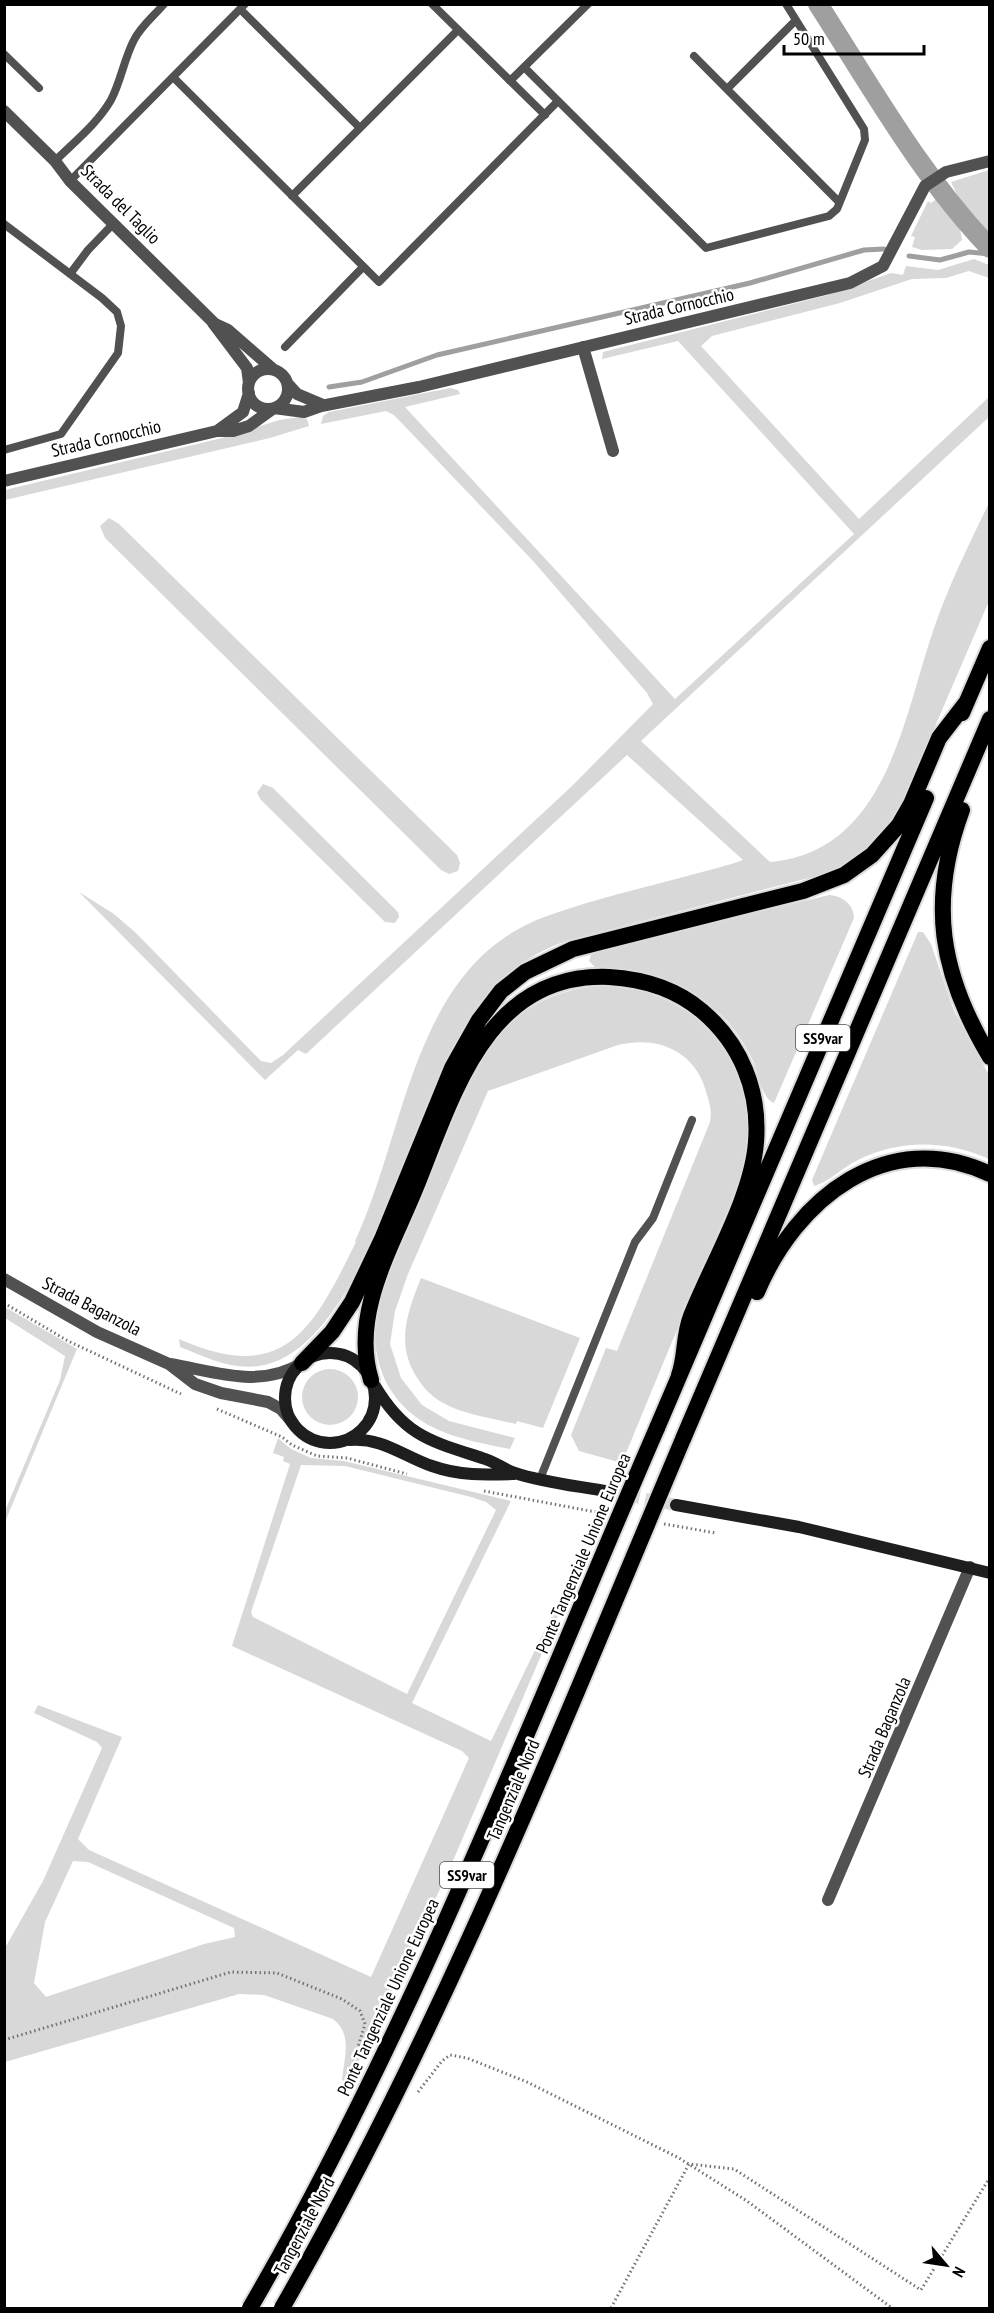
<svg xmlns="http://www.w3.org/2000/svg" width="994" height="2313" viewBox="0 0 994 2313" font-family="'PT Sans Narrow',sans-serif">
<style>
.green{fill:#d8d8d8;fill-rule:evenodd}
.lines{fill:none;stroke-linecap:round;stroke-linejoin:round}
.stream{stroke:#9f9f9f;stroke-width:5}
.canal{stroke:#9f9f9f;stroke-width:20}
.secondary-tunnel{stroke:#d9d9d9;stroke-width:12;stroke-dasharray:12 6;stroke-linecap:butt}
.trunk-casing{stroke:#dbdbdb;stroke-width:20}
.path{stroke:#737373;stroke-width:3;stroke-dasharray:1.5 3;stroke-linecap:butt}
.service{stroke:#515151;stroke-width:8}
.minor{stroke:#515151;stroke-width:12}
.tertiary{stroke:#515151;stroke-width:12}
.secondary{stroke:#1e1e1e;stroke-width:12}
.trunk{stroke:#000;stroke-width:16}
.trunk-bridge-casing{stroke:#dbdbdb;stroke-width:20;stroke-linecap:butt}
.trunk-bridge{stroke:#000;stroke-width:16}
.labels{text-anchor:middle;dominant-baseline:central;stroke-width:5;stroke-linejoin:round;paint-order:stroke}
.shield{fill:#fff;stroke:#4c4c4c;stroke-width:1.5}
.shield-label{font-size:16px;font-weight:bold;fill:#000}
.street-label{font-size:18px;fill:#000;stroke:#fff}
</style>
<rect width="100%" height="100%" fill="#fff"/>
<path class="green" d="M989,170H990L989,237L963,207L951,182Z
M938,198L960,228L962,240L952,249L922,250L912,247L915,237L911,236L928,201L931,203Z
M974,259L989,265V278L969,271L946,278L912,279L840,303L712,336L701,346L859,519L989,397V417L641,741L770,862C887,852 903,718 934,628C949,585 969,544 989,503V601L902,803C883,834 861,857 828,873L569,940C536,951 506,971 484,999C419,1079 369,1350 259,1366C231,1370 205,1357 180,1347L179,1339C285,1386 313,1329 356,1242L355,1241C407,1131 412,964 547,916C594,899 643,888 691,875C708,870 727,866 743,860L627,755L306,1054L298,1050L265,1080L79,892L114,914L135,932L261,1061L271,1063L283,1055L572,786L653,704L647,693L534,562L394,415L386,411L321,424L323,416L329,412L450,388L458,390L460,394L405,407L675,699L854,534L678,341L602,359L603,352L828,295L891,273L903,275L906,266L938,270Z
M301,417L307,419L309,426L270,438L5,500V490L226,437L279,420Z
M109,518L119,524L457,855L460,863L458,871L449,874L441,870L105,538L100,526Z
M263,784L273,788L398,912L399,917L395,923L385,922L261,800L257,793Z
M829,895C842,896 854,904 854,918L774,1103C761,1098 758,1071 752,1059C722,996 663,968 595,967L589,961L591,955L603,950Z
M918,932H923L931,944L954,1011L989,1075V1159C948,1140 899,1139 858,1160C843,1167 829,1182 814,1186L812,1180L826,1147Z
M615,986C720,999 773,1092 736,1190C697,1281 659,1373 622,1463L579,1451L571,1435L606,1348L617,1351L710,1122C712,1112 710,1104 707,1095C697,1052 659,1035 618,1045L488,1091L408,1274L395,1311L390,1344L401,1378L422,1405L449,1421L515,1438L510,1449C460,1439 411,1431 385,1380C378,1364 373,1344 376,1327C384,1267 418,1202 441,1147C456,1111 469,1067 494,1037C498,1031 506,1027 511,1022C542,996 574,985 615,986Z
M421,1278L580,1338L543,1428L517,1421L516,1424C494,1419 469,1415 449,1406C436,1400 425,1391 418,1379C395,1345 407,1313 421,1278Z
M5,1307L77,1349L5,1522V1511L60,1380L65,1356L5,1318Z
M302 1397a28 28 0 1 1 56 0a28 28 0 1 1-56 0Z
M278,1438L291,1449L311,1458L344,1461L511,1501L412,1703L491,1741L553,1613L558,1616L449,1870L348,2084L342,2080C344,2058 353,2034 333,2019L264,1995L239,1994L5,2062V1948L43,1881L102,1748L97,1742L34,1713L38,1705L122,1737L78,1839L89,1850L371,1977L469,1758L462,1751L232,1646L290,1464L283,1461L284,1457L273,1453ZM301,1465L345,1466L471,1497L486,1502L496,1510L407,1694L253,1617L251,1612ZM73,1861L88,1862L234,1928L235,1937L204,1944L46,1997L34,1983L45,1922Z"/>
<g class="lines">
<path class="stream" d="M909,256L940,260L969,252L990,254
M329,387L362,382L437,355L750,283L864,250L884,249"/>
<path class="canal" d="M818,4C872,88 921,176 990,248"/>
<path class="secondary-tunnel" d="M610,1492L676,1505"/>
<g class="trunk-casing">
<path id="trunk" d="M962,713L990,648
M962,810C928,902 940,974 990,1057
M757,1292C796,1199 887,1125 990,1174
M302,1363L332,1332L352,1302L382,1239L452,1068L479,1020L501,991L525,972L573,949L803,891L844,875L872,855L899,825L911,804L939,738L966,703
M371,1380C351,1316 390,1250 414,1192C452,1100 484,972 609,977C643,979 676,989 702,1011C741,1044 760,1091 756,1142C752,1197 712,1263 691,1316C683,1336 686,1356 679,1375
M657,1428L926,798
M683,1439L990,719"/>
</g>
<path class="path" d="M4,1303L68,1341L181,1394
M217,1409L282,1437L292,1445L317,1456L347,1458L407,1474
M484,1491L601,1513
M664,1524L716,1533
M4,2040L231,1972L277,1973L342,1999L360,2011L365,2024L354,2060V2073
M418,2092L442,2061L450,2055L467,2058L527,2082L679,2158L747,2201L892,2308
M611,2308L689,2164L734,2169L921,2290L990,2177"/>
<path class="service" d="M432,4L545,115
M240,9L360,128
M4,54L39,88
M694,56L839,202
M524,67L706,248L829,216L837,209L865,140L864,129L786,4
M173,77L379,282L558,101
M510,81L588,4
M727,89L796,20
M55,161C74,142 97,124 111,100C121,81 124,59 134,40C141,26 154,16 164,4
M70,181L245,4
M292,196L458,30
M4,224L102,298L117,312L121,326L118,353L61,434L4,450
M70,274L88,250L114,223
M285,347L363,267
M540,1479L635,1242L653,1218L692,1120"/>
<path class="minor" d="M4,111L55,161L70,181L215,324L228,330L274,370
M213,323L247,368L249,383
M583,347L613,451
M248 389a20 20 0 1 1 40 0a20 20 0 1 1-40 0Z
M287,383L297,394L323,405
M217,431L243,412L249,393
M4,481L217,431H233L249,426L274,408L304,412L321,406L419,387L850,283L883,266L925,186L946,172L990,161
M828,1900L970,1567"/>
<path class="tertiary" d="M4,1279L97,1332L169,1364L195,1384L221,1393L268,1402L281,1409L293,1423
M170,1364C216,1372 260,1389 302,1363"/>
<path class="secondary" d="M285 1398a45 45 0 1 1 90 0a45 45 0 1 1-90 0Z
M375,1386C405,1436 430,1441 482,1458C494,1461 503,1469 515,1473C545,1483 579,1486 610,1492
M349,1440C382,1437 403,1456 432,1466C460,1476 485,1475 514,1474
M676,1505L799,1527L990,1573"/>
<use href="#trunk" class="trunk"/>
<g class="trunk-bridge-casing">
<path id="trunk-bridge" d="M250,2308C413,2028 528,1725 657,1428
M282,2308C441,2031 559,1733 683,1439"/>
</g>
<use href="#trunk-bridge" class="trunk-bridge"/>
</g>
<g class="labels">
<g class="shield">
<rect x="796" y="1025" width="54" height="26" rx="4.5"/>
<rect x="440" y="1862" width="54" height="26" rx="4.5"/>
</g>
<g class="shield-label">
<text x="823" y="1038">SS9var</text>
<text x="467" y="1875">SS9var</text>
</g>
<g class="street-label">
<text transform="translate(121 204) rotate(45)">Strada del Taglio</text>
<text transform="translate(679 306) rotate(-13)">Strada Cornocchio</text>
<text transform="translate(106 438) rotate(-13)">Strada Cornocchio</text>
<text transform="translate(92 1306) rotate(27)">Strada Baganzola</text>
<text transform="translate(583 1553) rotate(-67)">Ponte Tangenziale Unione Europea</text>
<text transform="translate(884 1727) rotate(-67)">Strada Baganzola</text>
<text transform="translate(513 1790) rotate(-67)">Tangenziale Nord</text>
<text transform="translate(388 1997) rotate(-65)">Ponte Tangenziale Unione Europea</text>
<text transform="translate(304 2226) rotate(-62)">Tangenziale Nord</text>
</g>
</g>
<rect width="994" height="2313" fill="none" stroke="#000000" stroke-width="12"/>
<g transform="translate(946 2265) rotate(119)" stroke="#ffffff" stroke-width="4.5" paint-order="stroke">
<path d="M0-4.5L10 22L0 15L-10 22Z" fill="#000000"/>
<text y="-9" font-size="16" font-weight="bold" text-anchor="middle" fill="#000000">N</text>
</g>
<path d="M784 45v9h140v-9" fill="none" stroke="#000000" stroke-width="3"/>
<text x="793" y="45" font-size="18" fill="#000000" stroke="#ffffff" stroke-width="4.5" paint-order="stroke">50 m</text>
</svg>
